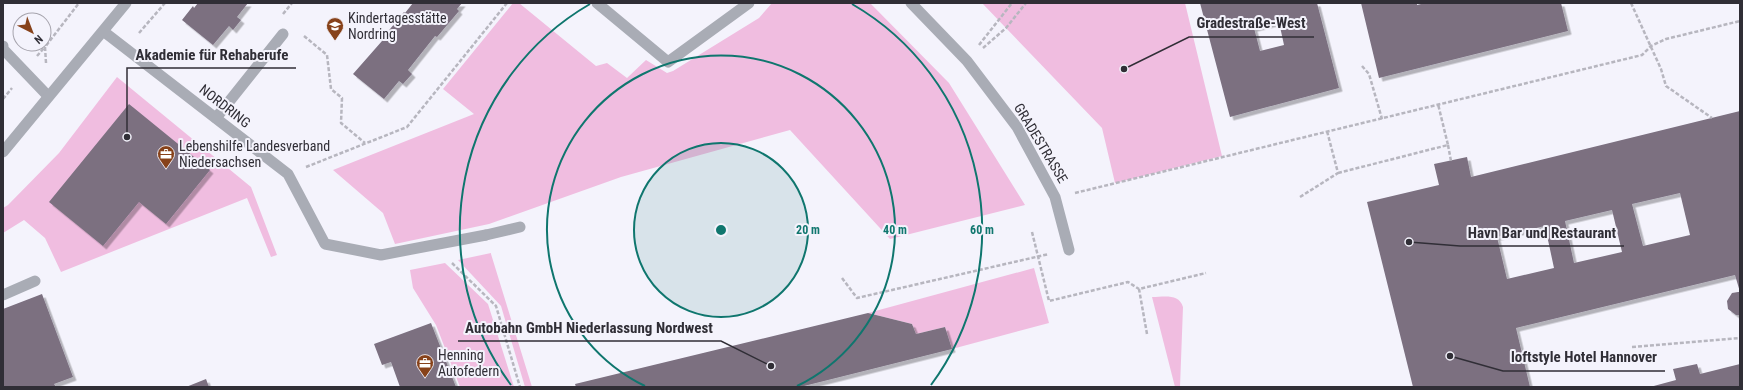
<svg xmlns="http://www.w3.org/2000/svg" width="1743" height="390" viewBox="0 0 1743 390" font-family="'Roboto Condensed',sans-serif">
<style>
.green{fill:#f0bde0}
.building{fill:#7b7080;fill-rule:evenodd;filter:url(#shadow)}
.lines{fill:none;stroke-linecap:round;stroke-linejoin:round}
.path{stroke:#b7b6bf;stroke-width:2.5;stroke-dasharray:4 2;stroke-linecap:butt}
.service{stroke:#a9acb5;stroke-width:11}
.minor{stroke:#a9acb5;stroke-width:11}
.ring{fill:none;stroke:#0f766e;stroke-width:2}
.labels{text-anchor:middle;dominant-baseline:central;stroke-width:4;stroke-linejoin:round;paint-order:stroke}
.poi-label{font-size:14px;fill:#302e36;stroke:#f4f3fc;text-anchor:start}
.street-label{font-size:14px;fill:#302e36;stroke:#f4f3fc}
.centre{fill:#0f766e;stroke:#f4f3fc;stroke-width:2}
.ring-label{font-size:12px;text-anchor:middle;font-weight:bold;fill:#0f766e;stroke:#f4f3fc;stroke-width:4;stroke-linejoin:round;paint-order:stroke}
.leader{fill:none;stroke:#302e36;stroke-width:1.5}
.callout-dot{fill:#302e36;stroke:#f4f3fc;stroke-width:1.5}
.callout-label{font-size:15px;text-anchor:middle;font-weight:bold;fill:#302e36;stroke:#f4f3fc;stroke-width:4;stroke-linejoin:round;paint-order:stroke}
</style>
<defs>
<filter id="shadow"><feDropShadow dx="3.5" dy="3.5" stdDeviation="0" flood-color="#0004"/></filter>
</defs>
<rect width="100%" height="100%" fill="#f4f3fc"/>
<path class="green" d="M513,3H519L596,66L607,63L627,78L646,60L667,73L673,71L759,18L772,3H870L949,83L1025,205L890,239L790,130L621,177L489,224L395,244L383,213L333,170L474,114L443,89Z
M982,3H1185L1222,156L1115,183L1102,128Z
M117,77L251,187L277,255L271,257L247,198L61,272L45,238L24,220L3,233V208L8,205L59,153Z
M491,253V254L532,387H525L501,306L458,260Z
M445,263L488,304L514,387H460L436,325L413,288L410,270Z
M1034,268L1049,323L952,349L945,327L916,334L912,324L868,313Z
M1152,297C1164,297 1179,293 1183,307L1180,387H1175Z"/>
<path class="building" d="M198,3H248L237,17L241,20L233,30L229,26L213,45L182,20L193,6L194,8Z
M413,3H462L457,9L459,11L437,37L435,36L408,70L412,74L403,84L399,81L384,99L353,74L382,41L381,40L404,12L405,13Z
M1200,3H1317L1339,88L1230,117ZM1279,22L1284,45L1260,51L1254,28Z
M1361,3H1417V5L1425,3H1561L1568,31L1379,78Z
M129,104L210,170L166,224L139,202L103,246L49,202Z
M1740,111V292L1735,275L1516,328L1530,387H1413L1367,202L1439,185L1434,164L1467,157L1471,177ZM1680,193L1690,235L1643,246L1632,204ZM1612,210L1622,252L1574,263L1565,221ZM1545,226L1554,268L1507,279L1497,237Z
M1738,292H1740V315H1736L1728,309L1727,301L1732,293Z
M42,294L73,377L54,384L56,387H3V309Z
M868,313L912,324L916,334L945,327L952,349L800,387H576L575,384Z
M431,323L456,387H400L391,362L382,365L374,344Z
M1697,364L1700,374L1740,364V387H1650L1676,380L1673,369Z
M206,379L209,387H186Z"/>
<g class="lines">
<path class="path" d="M1631,3L1661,69L1666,86L1712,118
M283,14L292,3
M139,33L165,3
M304,36L327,55L331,89L342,98L341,123L365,143
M979,45L1012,3
M983,48L1006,28L1026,3
M37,56L44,48
M46,63L45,47L79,3
M1362,66L1369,74L1382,119
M3,99L12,88
M1448,145L1451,161
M306,167L407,127L507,3
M1338,173L1448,145L1438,104
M1075,193L1642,55L1651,46L1666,39L1740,21
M1300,197L1338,173L1327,131
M1032,232L1049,301L1128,282L1139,289
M452,263L496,306L520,387
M842,278L857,298L1049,254
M1147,334L1139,289L1206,273
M1632,347L1740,338"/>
<path class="service" d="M597,3L668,62L749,3
M3,46V49L48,96
M216,118L283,34
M486,235L520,227
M3,295L35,281"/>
<path class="minor" d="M911,3L967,61L1017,127L1055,197L1069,250
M103,31L288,174L325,244L381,255L486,235
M3,152L126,3"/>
</g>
<circle cx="721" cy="230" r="87" fill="#0f766e" fill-opacity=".12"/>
<g class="ring">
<circle cx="721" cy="230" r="87"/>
<path d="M645 386A174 174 0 1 1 797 386"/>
<path d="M511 385A261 261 0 0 1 590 4M852 4A261 261 0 0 1 931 385"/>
</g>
<defs>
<g id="school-pin" transform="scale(0.9)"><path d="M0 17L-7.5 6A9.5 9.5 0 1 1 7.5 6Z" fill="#87421a" stroke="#f4f3fc"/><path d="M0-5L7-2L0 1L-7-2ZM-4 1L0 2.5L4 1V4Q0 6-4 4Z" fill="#fff"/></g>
<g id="office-pin" transform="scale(0.9)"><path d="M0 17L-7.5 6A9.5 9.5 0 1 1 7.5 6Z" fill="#87421a" stroke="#f4f3fc"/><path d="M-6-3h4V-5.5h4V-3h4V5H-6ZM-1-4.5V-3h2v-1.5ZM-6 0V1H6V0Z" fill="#fff"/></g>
</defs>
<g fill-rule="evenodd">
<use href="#school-pin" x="335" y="26"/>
<use href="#office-pin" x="166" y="154"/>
<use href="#office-pin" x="425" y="363"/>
</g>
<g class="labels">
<g class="poi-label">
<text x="348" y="18">Kindertagesstätte<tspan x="348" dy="16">Nordring</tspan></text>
<text x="179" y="146">Lebenshilfe Landesverband<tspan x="179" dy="16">Niedersachsen</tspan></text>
<text x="438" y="355">Henning<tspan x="438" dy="16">Autofedern</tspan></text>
</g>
<g class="street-label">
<text transform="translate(225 106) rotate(38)">NORDRING</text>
<text transform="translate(1041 143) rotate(59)">GRADESTRASSE</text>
</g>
</g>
<circle cx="721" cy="230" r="6" class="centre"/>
<g class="ring-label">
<text x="808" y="234">20 m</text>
<text x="895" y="234">40 m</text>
<text x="982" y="234">60 m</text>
</g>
<path class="leader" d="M1124 69L1189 37H1314M127 137L127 68H296M1409 242L1460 246H1624M771 366L721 341H458M1450 356L1503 371H1665"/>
<g class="callout-dot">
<circle cx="1124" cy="69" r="4"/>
<circle cx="127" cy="137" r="4"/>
<circle cx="1409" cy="242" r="4"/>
<circle cx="771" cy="366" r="4"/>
<circle cx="1450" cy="356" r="4"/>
</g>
<g class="callout-label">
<text x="1251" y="28">Gradestraße-West</text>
<text x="212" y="60">Akademie für Rehaberufe</text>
<text x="1542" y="238">Havn Bar und Restaurant</text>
<text x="589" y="333">Autobahn GmbH Niederlassung Nordwest</text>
<text x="1584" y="362">loftstyle Hotel Hannover</text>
</g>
<rect width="1743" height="390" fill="none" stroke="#302e36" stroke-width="8"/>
<g transform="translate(32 32) rotate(138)"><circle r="19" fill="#f4f3fc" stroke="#a6a4ad"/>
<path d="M0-3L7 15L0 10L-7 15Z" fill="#87421a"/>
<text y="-6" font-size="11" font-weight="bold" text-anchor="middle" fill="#302e36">N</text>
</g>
</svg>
